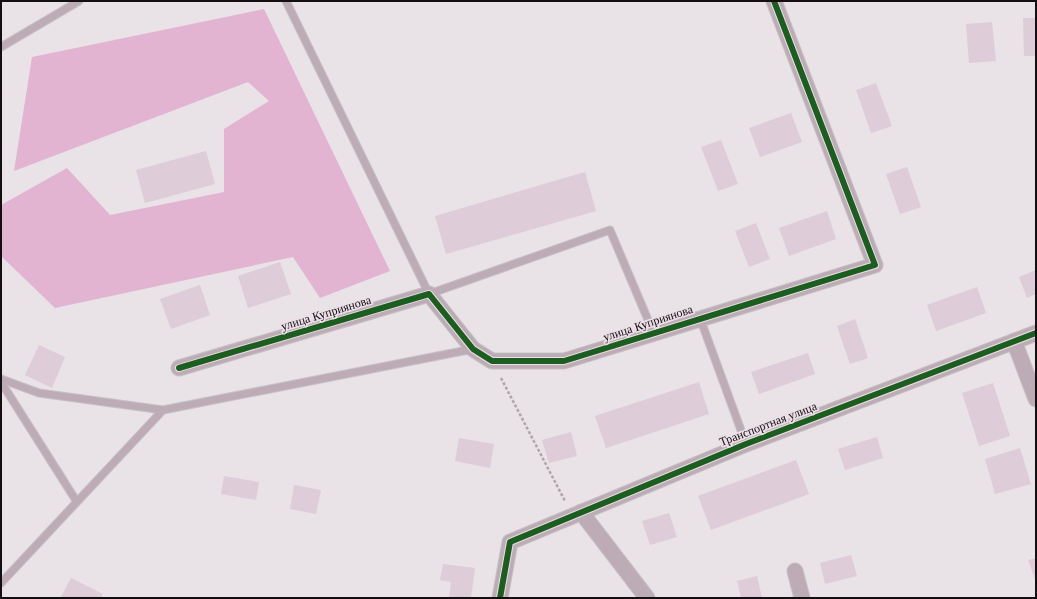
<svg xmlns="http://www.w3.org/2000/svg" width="1037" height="599" viewBox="0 0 1037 599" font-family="Georgia,serif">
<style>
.forest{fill:#e2b4d2}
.building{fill:#deccd8}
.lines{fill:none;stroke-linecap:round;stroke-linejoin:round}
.lane-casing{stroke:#c6c1c4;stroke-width:9}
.street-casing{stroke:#c6c1c4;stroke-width:17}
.path{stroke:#b2a6ae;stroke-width:2.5;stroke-dasharray:3 2;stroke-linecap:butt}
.lane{stroke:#bdacb6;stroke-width:7}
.street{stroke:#bdacb6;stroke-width:15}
.cycleway-casing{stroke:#ecdfe7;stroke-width:8}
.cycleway{stroke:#1b5e20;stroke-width:6}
.labels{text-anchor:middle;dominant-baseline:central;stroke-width:3.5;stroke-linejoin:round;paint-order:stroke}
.street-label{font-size:12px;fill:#130f11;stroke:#ecdfe7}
</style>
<rect width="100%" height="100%" fill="#e9e2e6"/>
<path class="forest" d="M264,9L390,271L320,298L293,257L55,308L1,256V205L67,168L110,215L224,192V129L269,101L248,82L14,171L32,57Z"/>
<path class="building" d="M1023,18H1036V56H1024Z
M992,22L996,61L969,63L966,24Z
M876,83L892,126L871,133L856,90Z
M791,113L802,142L760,157L749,128Z
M721,140L738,184L718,191L701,147Z
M206,151L215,184L145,203L136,170Z
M907,167L921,207L900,214L886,174Z
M585,172L596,211L446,254L435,216Z
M827,211L836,239L789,256L779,228Z
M756,223L770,259L749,267L735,231Z
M280,262L291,294L248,308L238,276Z
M1036,270V294L1027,298L1019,277Z
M200,285L210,315L171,329L160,299Z
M977,287L986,313L936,331L927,305Z
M855,319L868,358L850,364L837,326Z
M39,345L65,357L52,388L25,375Z
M808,353L815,374L759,394L751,372Z
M699,382L709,414L606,448L595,416Z
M993,383L1010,436L979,446L962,393Z
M571,432L577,456L549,463L542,440Z
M877,437L883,458L845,470L838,449Z
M459,438L494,444L490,468L455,461Z
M1020,448L1031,484L995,494L985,459Z
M796,460L809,494L711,530L698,496Z
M224,476L259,482L256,500L221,494Z
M294,485L321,490L316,514L290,509Z
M669,513L677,537L650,545L642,521Z
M851,555L857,576L825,584L820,563Z
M1036,558V582L1028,560Z
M443,564L475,568L471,598H449L451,582L440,580Z
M757,576L762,598H741L737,581Z
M71,578L103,594L101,598L61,597Z"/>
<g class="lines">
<g class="lane-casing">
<path id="lane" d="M286,1L429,294L610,230L654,334
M1,47L79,1
M700,318L746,444
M1,379L39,393L163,410L473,349
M1,382L77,502
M1,583L163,410"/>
</g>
<g class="street-casing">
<path id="street" d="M1014,341L1036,399
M179,368L429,294L473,349L492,361H564L875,265L774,1
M581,512L647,598
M795,571L802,598
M500,598L510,542L746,444L1036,333"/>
</g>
<path class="path" d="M501,378L565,501"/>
<use href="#lane" class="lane"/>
<use href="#street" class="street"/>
<g class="cycleway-casing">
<path id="cycleway" d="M179,368L429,294L473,349L492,361H564L875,265L774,1
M500,598L510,542L746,444L1036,333"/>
</g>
<use href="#cycleway" class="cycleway"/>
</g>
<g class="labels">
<g class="street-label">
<text transform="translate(326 313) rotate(-17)">улица Куприянова</text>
<text transform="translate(648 323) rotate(-18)">улица Куприянова</text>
<text transform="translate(768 424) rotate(-21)">Транспортная улица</text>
</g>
</g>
<rect width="1037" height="599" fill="none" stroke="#130f11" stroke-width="4"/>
</svg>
